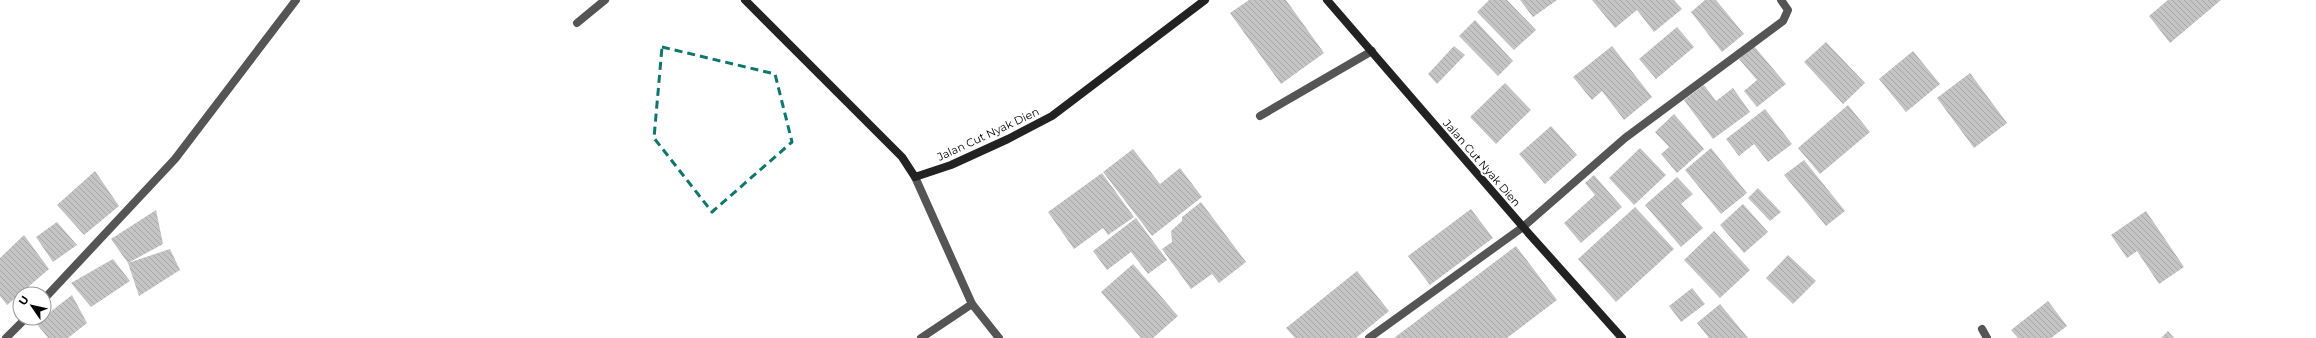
<svg xmlns="http://www.w3.org/2000/svg" width="2316" height="338" viewBox="0 0 2316 338" font-family="Montserrat,sans-serif">
<style>
.building{fill:url(#building-back-hatch)}
.lines{fill:none;stroke-linecap:round;stroke-linejoin:round}
.lane{stroke:#555;stroke-width:8}
.street{stroke:#555;stroke-width:8}
.secondary{stroke:#222;stroke-width:8}
.marked{fill:none;stroke:#0f766e;stroke-width:3;stroke-dasharray:8 5;stroke-linejoin:round}
.labels{text-anchor:middle;dominant-baseline:central;stroke-width:4;stroke-linejoin:round;paint-order:stroke}
.street-label{font-size:11px;fill:#000;stroke:#fff}
</style>
<defs>
<pattern id="building-back-hatch" width="6" height="6" patternUnits="userSpaceOnUse"><rect width="6" height="6" fill="#c4c4c4"/><path d="M-1 5l2 2M0 0l6 6M5-1l2 2" fill="none" stroke="#a7a7a7"/></pattern>
</defs>
<rect width="100%" height="100%" fill="#fff"/>
<path class="building" d="M1249,0H1286L1324,53L1281,84L1230,13Z
M1489,0H1507L1536,30L1514,50L1477,12Z
M1520,0H1557L1533,17Z
M1592,0H1674L1682,9L1654,32L1637,10L1615,28Z
M1705,0H1716L1744,34L1722,52L1691,12Z
M2168,0H2221L2170,43L2149,16Z
M1475,20L1513,61L1498,76L1459,36Z
M1677,27L1694,47L1656,79L1639,59Z
M1826,42L1865,83L1843,104L1804,62Z
M1454,46L1465,55L1437,84L1428,74Z
M1612,46L1652,97L1624,120L1602,91L1592,100L1573,77Z
M1754,46L1786,84L1757,107L1744,91L1757,80L1739,59Z
M1913,51L1940,84L1906,112L1879,79Z
M1970,73L2007,123L1974,148L1937,98Z
M1505,83L1531,110L1496,144L1470,117Z
M1704,85L1716,101L1733,88L1750,112L1713,139L1684,100Z
M1848,105L1870,132L1820,174L1798,148Z
M1765,109L1792,144L1768,162L1754,144L1739,156L1726,139Z
M1674,114L1704,149L1677,173L1661,154L1669,147L1655,132Z
M1551,126L1577,155L1545,184L1519,154Z
M1640,148L1666,175L1634,205L1609,178Z
M1711,148L1747,193L1721,214L1685,170Z
M1133,149L1160,184L1180,168L1202,197L1152,236L1103,172Z
M1804,160L1845,211L1826,226L1784,175Z
M95,171L119,206L84,235L57,205Z
M1102,173L1134,217L1108,235L1103,228L1074,249L1048,212Z
M1594,175L1622,207L1581,243L1564,223L1595,195L1585,183Z
M1677,177L1693,194L1681,204L1703,228L1681,247L1645,205Z
M1758,188L1781,212L1770,221L1748,198Z
M1201,202L1246,262L1219,283L1212,274L1191,289L1162,249L1172,242L1171,231L1182,221V217Z
M1743,204L1768,232L1744,253L1720,225Z
M1635,207L1674,249L1616,302L1578,259Z
M1471,209L1493,238L1430,285L1408,256Z
M156,210L163,244L128,263L111,239Z
M2146,211L2184,267L2159,284L2137,251L2127,258L2111,235Z
M1136,218L1167,260L1148,274L1131,252L1107,270L1093,251Z
M57,222L77,245L53,262L36,237Z
M1714,231L1750,270L1720,298L1684,260Z
M24,235L49,269L7,305L0,296V258Z
M1516,246L1557,300L1507,338H1394Z
M170,249L180,270L139,296L128,263Z
M1788,255L1816,281L1793,304L1766,278Z
M113,259L130,281L91,307L71,283Z
M1133,264L1178,316L1153,338H1141L1101,292Z
M1357,271L1389,311L1356,338H1295L1286,328Z
M1692,288L1705,304L1681,322L1669,306Z
M72,295L87,323L68,338H48L36,323Z
M2048,301L2067,326L2051,338H2018L2011,330Z
M1720,304L1748,338H1709L1697,323Z
M2168,331L2174,338H2161Z"/>
<g class="lines">
<path class="lane" d="M921,338L972,304"/>
<path class="street" d="M577,23L605,0
M1260,116L1372,51
M915,177L972,304L999,338
M44,299L175,159L296,0
M1982,329L1987,338
M6,338L26,318
M1369,338L1523,227L1625,138L1783,21L1788,10L1781,0"/>
<path class="secondary" d="M745,0L902,157L915,177L951,165L1008,139L1052,116L1205,0
M1327,0L1523,227L1622,338"/>
</g>
<path class="marked" d="M662,47L775,74L792,142L712,212L654,138Z"/>
<g class="labels">
<g class="street-label">
<text transform="translate(988 134) rotate(-25)">Jalan Cut Nyak Dien</text>
<text transform="translate(1482 163) rotate(49)">Jalan Cut Nyak Dien</text>
</g>
</g>
<g transform="translate(32 306) rotate(304)"><circle r="19" fill="#ffffff" stroke="#999999"/>
<path d="M0-3L7 15L0 10L-7 15Z" fill="#000000"/>
<text y="-6" font-size="11" font-weight="bold" text-anchor="middle" fill="#000000">U</text>
</g>
</svg>
